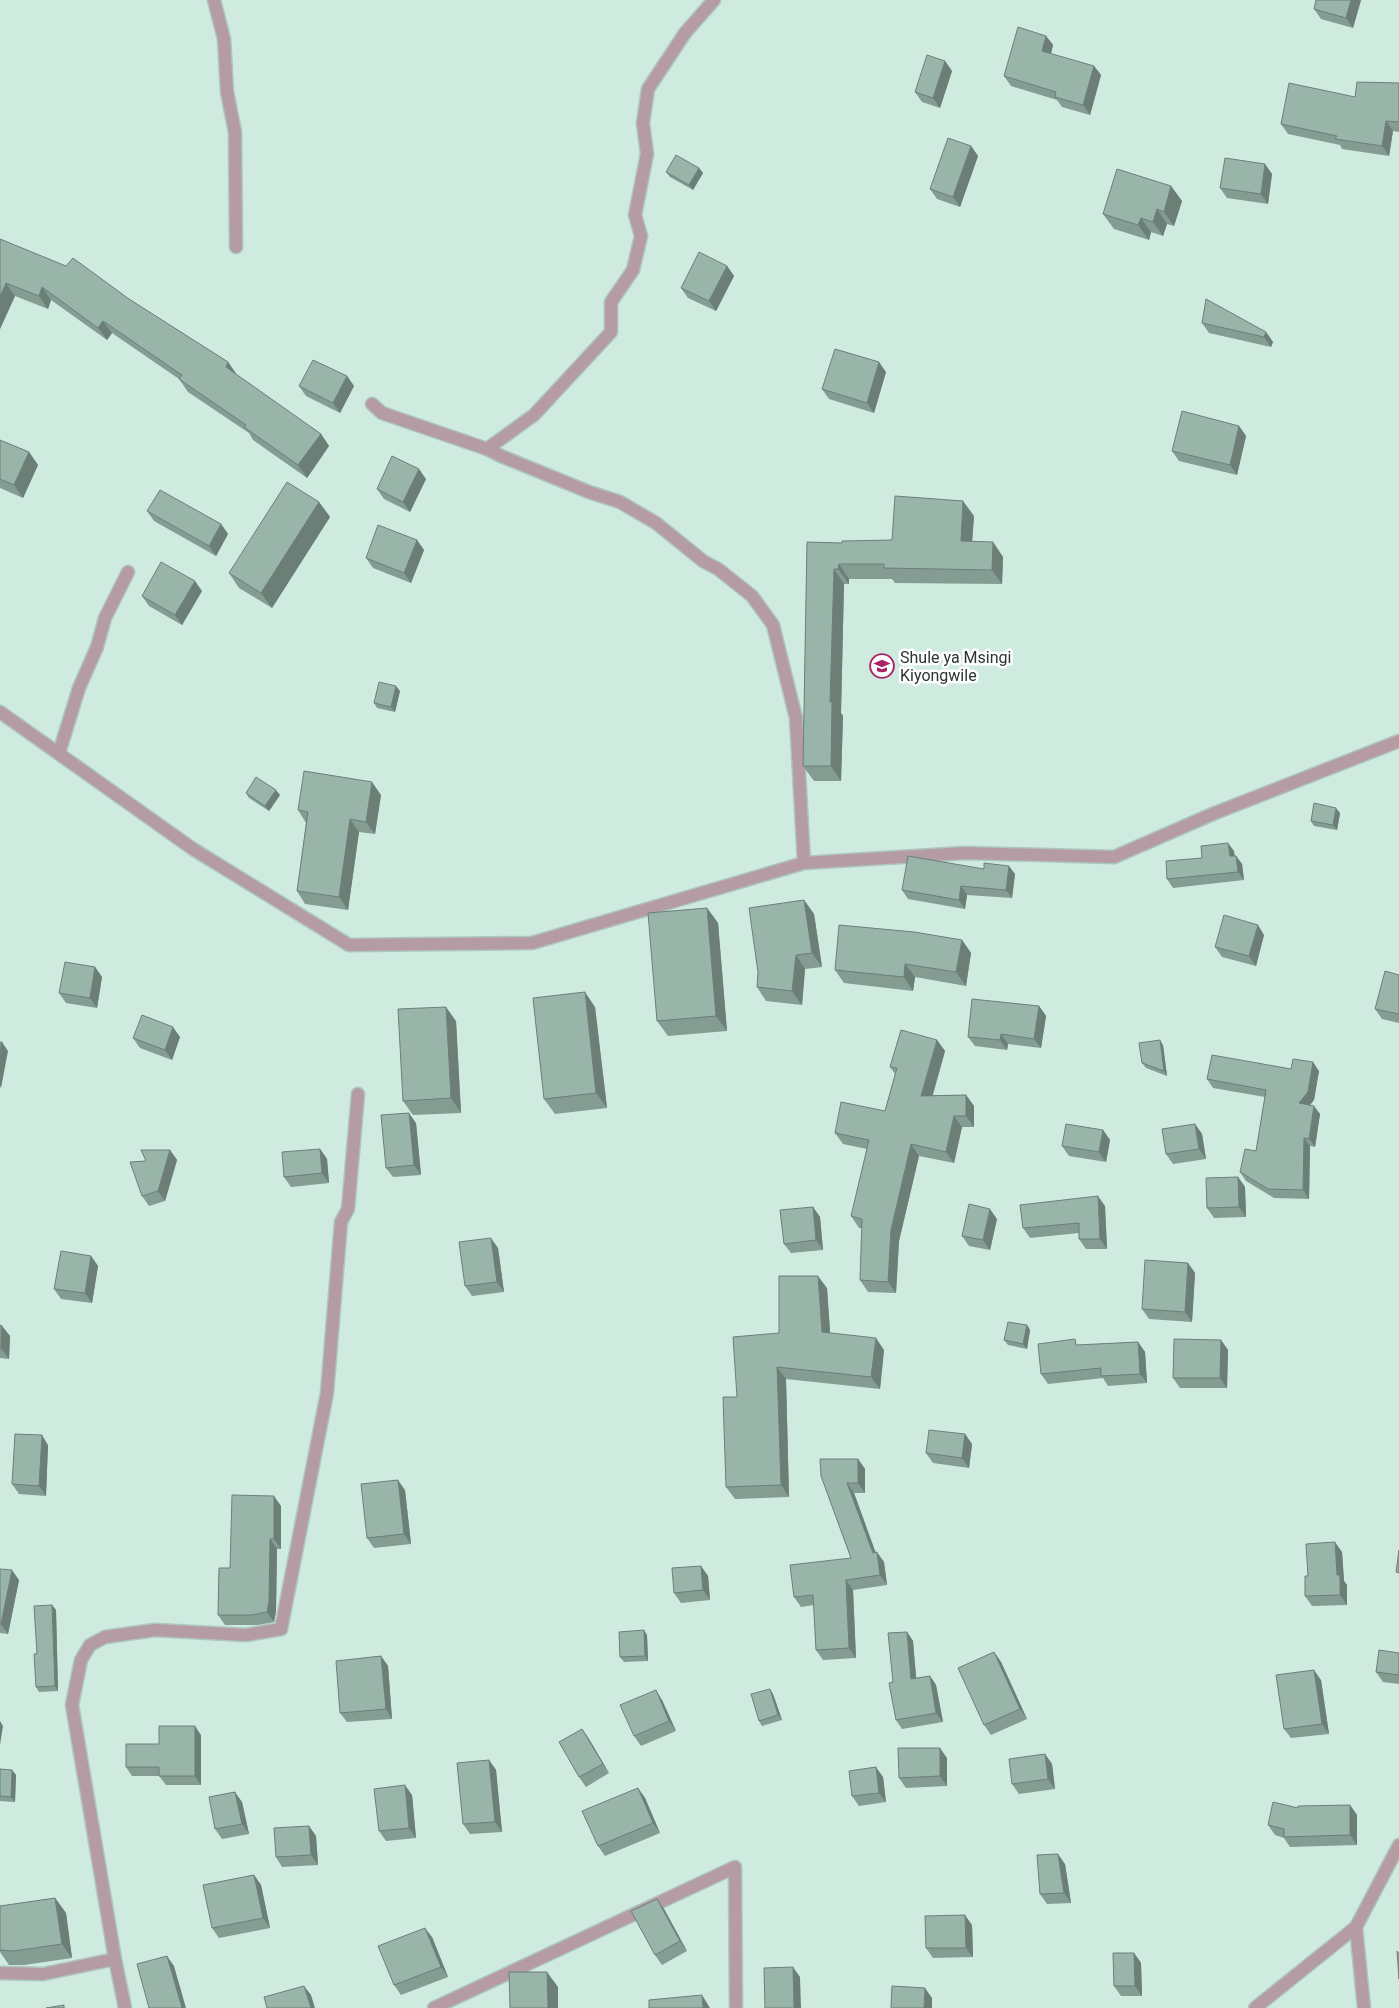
<svg xmlns="http://www.w3.org/2000/svg" width="1399" height="2008" viewBox="0 0 1399 2008" font-family="Roboto,sans-serif">
<style>
.lines{fill:none;stroke-linecap:round;stroke-linejoin:round}
.street-casing{stroke:#aec7bd;stroke-width:15}
.street{stroke:#b59ca4;stroke-width:12}
.wall{fill:#849c92}
.shaded-wall{fill:#6b7f77}
.building{fill:#99b5aa;stroke:#6b7f77}
.labels{text-anchor:middle;dominant-baseline:central;stroke-width:5;stroke-linejoin:round;paint-order:stroke}
.poi-label{font-size:16px;fill:#2a3531;stroke:#fff;text-anchor:start}
</style>
<rect width="100%" height="100%" fill="#cfebe0"/>
<g class="lines">
<g class="street-casing">
<path id="street" d="M214,0L224,39L227,92L235,132L236,247
M372,404L382,413L487,449L501,456L589,492L620,502L656,523L703,561L718,569L752,596L773,625L796,718L804,863
M487,449L534,415L611,332V302L633,270L641,236L635,215L647,154L643,123L648,89L685,33L714,0
M0,712L193,849L349,945L532,943L804,863L965,853L1114,857L1215,813L1399,741
M59,753L79,688L97,647L105,618L128,572
M0,1973L43,1974L115,1959
M125,2008L115,1959L72,1705L81,1660L90,1645L105,1637L155,1630L246,1635L281,1629L327,1393L341,1222L348,1209L358,1094
M434,2008L735,1867L736,2008
M1255,2008L1356,1927
M1364,2008L1356,1927L1399,1845"/>
</g>
<use href="#street" class="street"/>
</g>
<path class="wall" d="M1361,0L1353,28L1321,19L1314,9Z
M1046,36L1053,45L1051,54L1094,66L1101,75L1090,115L1062,107L1057,100L1011,86L1004,76Z
M945,61L952,71L940,108L922,102L915,92Z
M1399,83V132L1393,131L1389,156L1342,149L1340,145L1288,134L1281,124L1355,97Z
M971,146L978,156L960,207L937,199L930,189Z
M1265,164L1272,174L1268,204L1227,198L1220,188Z
M699,168L703,173L693,190L670,177L666,172Z
M1171,186L1182,201L1174,226L1167,224L1163,236L1151,232L1149,240L1114,229L1103,214Z
M0,239L129,299L228,362L237,375L321,434L329,446L307,478L253,440L249,433L188,392L179,379L112,333L107,340L51,300L48,309L15,296L0,329Z
M727,266L734,276L716,311L688,298L681,288Z
M1202,323L1266,332L1273,342L1271,347L1209,333Z
M886,372L874,413L829,399L822,389Z
M347,376L354,386L340,413L306,396L299,386Z
M1239,426L1246,436L1237,475L1179,461L1172,451Z
M0,440L29,452L38,465L23,498L0,488Z
M426,479L410,512L384,499L377,489Z
M319,502L330,517L272,608L239,588L229,573Z
M147,511L221,524L228,534L216,556L154,521Z
M974,516L972,542H993L1003,557L1002,584L895,583L892,579H849V584H844L841,713L843,716L841,781H814L803,766L807,542L842,543L892,540Z
M417,540L424,550L411,583L373,568L366,558Z
M202,591L182,625L149,606L142,596Z
M400,691L395,712L377,708L374,703Z
M246,793L280,795L269,811L249,798Z
M381,795L375,834L359,832L348,910L305,904L297,891L306,823L298,810Z
M1340,813L1337,830L1314,826L1311,821Z
M1234,851V856H1236L1242,864L1244,880L1173,888L1167,879L1202,858Z
M1015,874L1012,898L967,895L965,909L908,899L902,890Z
M804,900L814,914L822,967L805,969L802,1005L766,1001L757,987Z
M707,908L718,923L727,1031L668,1036L657,1021Z
M1264,935L1256,966L1222,957L1215,947Z
M962,940L971,953L966,986L915,977L913,991L844,983L835,970Z
M95,967L102,977L97,1008L66,1003L59,993Z
M1399,975V1023L1382,1019L1375,1009Z
M1039,1006L1046,1016L1041,1048L1008,1044L1007,1050L975,1046L968,1037Z
M595,1007L607,1108L555,1114L544,1099Z
M456,1021L461,1113L413,1115L403,1101Z
M180,1037L172,1060L140,1048L133,1038Z
M937,1040L945,1051L933,1095H966L974,1106V1127H962L954,1163L919,1156L899,1241L896,1293L868,1292L860,1280L862,1228H859L851,1216L867,1149L843,1144L835,1133L885,1111L895,1074L890,1067Z
M1163,1045L1167,1076L1146,1068L1142,1063Z
M1291,1069L1319,1071L1314,1100L1310,1105L1320,1114L1315,1147L1310,1146L1309,1199L1274,1198L1246,1181L1240,1172L1256,1151L1265,1097L1213,1088L1207,1079Z
M416,1123L421,1175L393,1177L386,1168Z
M1195,1124L1202,1134L1206,1159L1173,1164L1166,1154Z
M1103,1130L1110,1140L1106,1162L1069,1156L1062,1146Z
M320,1149L327,1159L329,1183L291,1187L284,1177Z
M170,1150L177,1160L165,1201L149,1206L142,1196L146,1161Z
M1238,1177L1245,1187L1246,1217L1214,1218L1207,1208Z
M1105,1206L1107,1249H1086L1079,1239V1233L1030,1238L1023,1228Z
M813,1207L820,1217L823,1250L791,1253L784,1244Z
M997,1219L990,1250L969,1246L962,1236Z
M498,1248L504,1292L472,1296L465,1286Z
M91,1256L98,1266L92,1303L61,1299L54,1289Z
M1188,1263L1195,1273L1192,1322L1149,1319L1142,1309Z
M827,1288L830,1333L884,1350L880,1389L786,1379L789,1497L735,1499L726,1487L737,1397L779,1333Z
M0,1325L2,1326L10,1336L9,1359L0,1358Z
M1027,1325L1030,1330L1027,1349L1008,1345L1004,1340Z
M1221,1340L1228,1350L1227,1388H1180L1173,1378Z
M1138,1342L1145,1352L1147,1383L1108,1386L1103,1378L1048,1384L1041,1374L1079,1345Z
M965,1434L972,1444L969,1468L933,1463L926,1453Z
M48,1445L46,1496L19,1494L12,1484Z
M858,1459L865,1469V1493H854L876,1553L884,1562L887,1585L853,1590L856,1658L823,1660L816,1650L814,1605L801,1607L794,1597L851,1558L821,1476Z
M405,1490L411,1544L374,1548L367,1538Z
M281,1506V1549H277L276,1611L274,1622L258,1625H225L218,1615L230,1568Z
M1342,1552L1344,1581L1347,1585V1605L1312,1606L1305,1596L1308,1576Z
M701,1566L708,1576L710,1600L681,1603L674,1593Z
M0,1569L19,1580L8,1634L0,1633Z
M52,1605L56,1610L58,1691L39,1692L36,1687L37,1654Z
M907,1632L913,1641L916,1678L930,1676L936,1685L943,1722L902,1729L896,1720L893,1682Z
M647,1635L648,1661L624,1662L620,1657Z
M994,1652L1001,1662L1027,1719L991,1735L984,1725Z
M1399,1653V1684L1383,1682L1376,1672Z
M381,1656L388,1666L392,1719L347,1722L340,1713Z
M1321,1680L1329,1734L1291,1738L1284,1729Z
M773,1694L782,1720L762,1726L759,1721Z
M662,1700L676,1731L641,1746L634,1736Z
M582,1729L589,1739L609,1773L586,1787L579,1777Z
M201,1735V1785H166L159,1776H132L126,1767L159,1744Z
M1045,1754L1052,1764L1055,1789L1019,1794L1012,1784Z
M947,1758V1786L906,1788L899,1778Z
M489,1760L496,1770L502,1832L470,1834L463,1824Z
M0,1769L12,1770L16,1775L15,1802L0,1801Z
M883,1777L886,1802L859,1806L852,1796Z
M638,1788L645,1798L660,1833L605,1856L598,1846Z
M412,1795L416,1838L386,1841L379,1831Z
M242,1802L249,1834L222,1839L215,1829Z
M1350,1805L1357,1815V1845L1290,1847L1284,1838L1275,1835L1268,1825L1298,1808Z
M309,1826L316,1836L318,1865L282,1867L276,1857Z
M1065,1864L1071,1903L1047,1904L1040,1894Z
M254,1875L261,1885L270,1928L219,1938L212,1928Z
M55,1898L66,1913L72,1958L24,1965H9L0,1952V1906Z
M664,1909L687,1951L662,1965L655,1955Z
M972,1925L973,1957L933,1958L926,1948Z
M432,1937L448,1977L401,1995L394,1985Z
M1134,1953L1141,1963L1142,1996H1121L1114,1986Z"/>
<path class="shaded-wall" d="M1351,0H1361L1353,28L1346,18Z
M1046,36L1053,45L1049,61L1042,51Z
M945,61L952,71L940,108L933,98Z
M1094,66L1101,75L1090,115L1083,105Z
M1386,121L1393,131L1389,156L1382,146Z
M971,146L978,156L960,207L953,197Z
M1265,164L1272,174L1268,204L1261,194Z
M699,168L703,173L693,190L689,185Z
M1171,186L1182,201L1174,226L1164,212Z
M1157,209L1167,224L1163,236L1153,222Z
M1141,218L1151,232L1149,240L1138,225Z
M727,266L734,276L716,311L709,301Z
M6,283L15,296L0,329V297Z
M42,287L51,300L48,309L39,296Z
M103,321L112,333L107,340L98,328Z
M1266,332L1273,342L1271,347L1264,337Z
M228,362L237,375L234,380L226,367Z
M879,362L886,372L874,413L867,403Z
M347,376L354,386L340,413L333,403Z
M1239,426L1246,436L1237,475L1230,465Z
M321,434L329,446L307,478L298,465Z
M29,452L38,465L23,498L14,485Z
M419,469L426,479L410,512L403,502Z
M963,501L974,516L971,556L961,541Z
M319,502L330,517L272,608L261,593Z
M221,524L228,534L216,556L209,546Z
M417,540L424,550L411,583L404,573Z
M993,542L1003,557L1002,584L992,570Z
M839,564L849,579V584L838,569Z
M834,569L844,584L841,713L843,716L841,781L831,766L830,702Z
M195,581L202,591L182,625L175,615Z
M396,686L400,691L395,712L391,707Z
M372,782L381,795L375,834L366,822Z
M276,790L280,795L269,811L265,806Z
M1336,808L1340,813L1337,830L1333,825Z
M350,819L359,832L348,910L339,897Z
M1228,843L1234,851L1236,865L1230,856Z
M1236,856L1242,864L1244,880L1238,872Z
M1009,866L1015,874L1012,898L1006,890Z
M961,886L967,895L965,909L959,900Z
M804,900L814,914L822,967L812,953Z
M707,908L718,923L727,1031L716,1016Z
M1258,925L1264,935L1256,966L1249,956Z
M962,940L971,953L966,986L956,972Z
M796,955L805,969L802,1005L792,991Z
M905,964L915,977L913,991L904,977Z
M95,967L102,977L97,1008L90,998Z
M585,992L595,1007L607,1108L596,1093Z
M1039,1006L1046,1016L1041,1048L1034,1039Z
M446,1007L456,1021L461,1113L451,1098Z
M173,1027L180,1037L172,1060L165,1050Z
M1001,1034L1008,1044L1007,1050L1000,1040Z
M937,1040L945,1051L929,1107L921,1096Z
M1160,1040L1163,1045L1167,1076L1164,1071Z
M2,1042L8,1051L1,1088L0,1086V1053Z
M1313,1062L1319,1071L1314,1100L1305,1111L1299,1103Z
M966,1095L974,1106V1127L966,1116Z
M1314,1106L1320,1114L1315,1147L1309,1139Z
M409,1113L416,1123L421,1175L414,1165Z
M954,1116L962,1127L954,1163L946,1152Z
M1195,1124L1202,1134L1206,1159L1199,1149Z
M1103,1130L1110,1140L1106,1162L1099,1152Z
M1304,1138L1310,1146L1309,1199L1303,1190Z
M911,1144L919,1156L899,1241L896,1293L888,1282L891,1230Z
M320,1149L327,1159L329,1183L322,1173Z
M170,1150L177,1160L165,1201L158,1191Z
M1238,1177L1245,1187L1246,1217L1239,1207Z
M1098,1196L1105,1206L1107,1249L1100,1239Z
M813,1207L820,1217L823,1250L816,1240Z
M990,1209L997,1219L990,1250L983,1240Z
M491,1238L498,1248L504,1292L497,1282Z
M91,1256L98,1266L92,1303L85,1293Z
M1188,1263L1195,1273L1192,1322L1185,1312Z
M818,1276L827,1288L831,1345L822,1332Z
M1027,1325L1030,1330L1027,1349L1023,1344Z
M2,1326L10,1336L9,1359L1,1348Z
M876,1338L884,1350L880,1389L871,1377Z
M1221,1340L1228,1350L1227,1388L1220,1378Z
M1138,1342L1145,1352L1147,1383L1140,1374Z
M777,1367L786,1379L789,1497L781,1485Z
M965,1434L972,1444L969,1468L962,1458Z
M42,1435L48,1445L46,1496L39,1486Z
M858,1459L865,1469V1493L858,1483Z
M398,1480L405,1490L411,1544L404,1534Z
M847,1483L854,1493L877,1557V1552L884,1562L887,1585L880,1575L873,1553Z
M274,1496L281,1506V1549L274,1539Z
M270,1539L277,1549L276,1611L274,1622L267,1612Z
M1335,1542L1342,1552L1344,1581L1347,1585V1605L1340,1595L1337,1575Z
M701,1566L708,1576L710,1600L703,1590Z
M12,1570L19,1580L8,1634L1,1624Z
M846,1580L853,1590L856,1658L849,1648Z
M52,1605L56,1610L58,1691L55,1686Z
M644,1630L647,1635L648,1661L645,1656Z
M907,1632L913,1641L917,1688L911,1679Z
M994,1652L1001,1662L1027,1719L1020,1709Z
M381,1656L388,1666L392,1719L386,1709Z
M1314,1670L1321,1680L1329,1734L1322,1724Z
M930,1676L936,1685L943,1722L936,1713Z
M770,1689L773,1694L782,1720L778,1715Z
M656,1690L662,1700L676,1731L669,1721Z
M0,1721L3,1726L0,1745Z
M195,1726L201,1735V1785L195,1776Z
M582,1729L589,1739L609,1773L603,1764Z
M940,1748L947,1758V1786L940,1776Z
M1045,1754L1052,1764L1055,1789L1048,1779Z
M489,1760L496,1770L502,1832L495,1822Z
M876,1767L883,1777L886,1802L879,1793Z
M12,1770L16,1775L15,1802L11,1797Z
M405,1785L412,1795L416,1838L409,1828Z
M638,1788L645,1798L660,1833L653,1823Z
M235,1792L242,1802L249,1834L242,1824Z
M1350,1805L1357,1815V1845L1350,1835Z
M309,1826L316,1836L318,1865L311,1855Z
M1058,1854L1065,1864L1071,1903L1064,1893Z
M254,1875L261,1885L270,1928L263,1918Z
M55,1898L66,1913L72,1958L62,1944Z
M657,1899L664,1909L687,1951L680,1941Z
M965,1915L972,1925L973,1957L966,1948Z
M425,1928L432,1937L448,1977L441,1967Z
M1134,1953L1141,1963L1142,1996L1135,1986Z
M167,1956L174,1966L186,2008H182Z
M793,1967L800,1977L801,2008H794Z
M547,1972L558,1987V2008H548Z
M304,1986L311,1995L315,2008H311Z
M925,1988L932,1998V2008H924Z
M702,1995L710,2008H703Z"/>
<path class="building" d="M1316,0H1351L1346,18L1314,9Z
M1018,27L1046,36L1042,51L1094,66L1083,105L1055,97L1056,92L1004,76Z
M927,55L945,61L933,98L915,92Z
M1357,82L1399,83V122L1386,121L1382,146L1335,139L1337,136L1281,124L1289,83L1355,97Z
M948,138L971,146L953,197L930,189Z
M676,155L699,168L689,185L666,172Z
M1225,158L1265,164L1261,194L1220,188Z
M1117,169L1171,186L1164,212L1157,209L1153,222L1141,218L1138,225L1103,214Z
M0,239L66,266L73,258L129,299L228,362L226,367L321,434L298,465L244,427L246,425L179,379L182,375L103,321L98,328L42,287L39,296L6,283L0,297Z
M699,252L727,266L709,301L681,288Z
M1206,299L1266,332L1264,337L1202,323Z
M835,349L879,362L867,403L822,389Z
M313,360L347,376L333,403L299,386Z
M1182,411L1239,426L1230,465L1172,451Z
M0,440L29,452L14,485L0,479Z
M392,456L419,469L403,502L377,489Z
M287,482L319,502L261,593L229,573Z
M160,490L221,524L209,546L147,511Z
M895,496L963,501L961,541L993,542L992,570L884,568V564H839L838,569H834L830,702H832L831,766H803L807,542L842,543V541L892,540Z
M378,525L417,540L404,573L366,558Z
M161,562L195,581L175,615L142,596Z
M379,682L396,686L391,707L374,703Z
M304,771L372,782L366,822L350,819L339,897L297,891L308,812L298,810Z
M256,777L276,790L265,806L246,793Z
M1314,803L1336,808L1333,825L1311,821Z
M1228,843L1230,856H1236L1238,872L1167,879L1166,861L1202,858L1201,846Z
M908,856L984,869V863L1009,866L1006,890L961,886L959,900L902,890Z
M804,900L812,953L796,955L792,991L757,987L758,972L749,908Z
M707,908L716,1016L657,1021L648,913Z
M1224,915L1258,925L1249,956L1215,947Z
M839,925L914,932L962,940L956,972L905,964L904,977L835,970Z
M65,962L95,967L90,998L59,993Z
M1385,971L1399,975V1014L1375,1009Z
M585,992L596,1093L544,1099L533,998Z
M972,999L1039,1006L1034,1039L1001,1034L1000,1040L968,1037Z
M446,1007L451,1098L403,1101L398,1009Z
M142,1015L173,1027L165,1050L133,1038Z
M901,1030L937,1040L921,1096L966,1095V1116H954L946,1152L911,1144L891,1230L888,1282L860,1280L862,1219L851,1216L869,1140L835,1133L841,1102L885,1111L897,1068L890,1067Z
M1160,1040L1164,1071L1142,1063L1139,1043Z
M0,1042H2L0,1053Z
M1212,1055L1291,1069L1293,1059L1313,1062L1308,1092L1299,1103L1314,1106L1309,1139L1304,1138L1303,1190L1268,1189L1240,1172L1245,1149L1256,1151L1266,1090L1207,1079Z
M409,1113L414,1165L386,1168L381,1115Z
M1066,1124L1103,1130L1099,1152L1062,1146Z
M1195,1124L1199,1149L1166,1154L1162,1129Z
M320,1149L322,1173L284,1177L282,1152Z
M141,1150H170L158,1191L142,1196L130,1162L146,1161Z
M1238,1177L1239,1207L1207,1208L1206,1178Z
M1098,1196L1100,1239H1079V1223L1023,1228L1020,1205Z
M969,1204L990,1209L983,1240L962,1236Z
M813,1207L816,1240L784,1244L780,1210Z
M491,1238L497,1282L465,1286L459,1242Z
M61,1251L91,1256L85,1293L54,1289Z
M1145,1260L1188,1263L1185,1312L1142,1309Z
M779,1276H818L822,1332L876,1338L871,1377L777,1367L781,1485L726,1487L723,1397H737L733,1337L779,1333Z
M1008,1322L1027,1325L1023,1344L1004,1340Z
M0,1325L2,1326L1,1348H0Z
M1075,1339L1076,1345L1138,1342L1140,1374L1101,1376V1368L1041,1374L1038,1344Z
M1174,1339L1221,1340L1220,1378H1173Z
M929,1430L965,1434L962,1458L926,1453Z
M15,1434L42,1435L39,1486L12,1484Z
M820,1459H858V1483H847L873,1553L877,1552L880,1575L846,1580L849,1648L816,1650L813,1595L794,1597L790,1565L851,1558L821,1476Z
M398,1480L404,1534L367,1538L361,1484Z
M232,1495L274,1496V1539H270L269,1601L267,1612L251,1615H218L219,1568H230Z
M1335,1542L1337,1575H1340V1595L1305,1596V1576H1308L1306,1544Z
M1399,1550V1573L1396,1572Z
M701,1566L703,1590L674,1593L672,1568Z
M0,1569L12,1570L1,1624H0Z
M52,1605L55,1686L36,1687L34,1654H37L34,1606Z
M644,1630L645,1656L620,1657L619,1632Z
M907,1632L911,1679L930,1676L936,1713L896,1720L889,1683L893,1682L888,1633Z
M1379,1650L1399,1653V1675L1376,1672Z
M994,1652L1020,1709L984,1725L958,1668Z
M381,1656L386,1709L340,1713L336,1661Z
M1314,1670L1322,1724L1284,1729L1276,1675Z
M770,1689L778,1715L759,1721L751,1694Z
M656,1690L669,1721L634,1736L620,1705Z
M159,1726H195V1776H159V1767H126V1744H159Z
M582,1729L603,1764L579,1777L559,1742Z
M898,1748H940V1776L899,1778Z
M1045,1754L1048,1779L1012,1784L1009,1759Z
M489,1760L495,1822L463,1824L457,1763Z
M876,1767L879,1793L852,1796L849,1771Z
M0,1769L12,1770L11,1797L0,1796Z
M405,1785L409,1828L379,1831L374,1789Z
M638,1788L653,1823L598,1846L582,1811Z
M235,1792L242,1824L215,1829L209,1797Z
M1273,1802L1298,1808V1806L1350,1805V1835L1284,1837V1829L1268,1825Z
M309,1826L311,1855L276,1857L274,1828Z
M1058,1854L1064,1893L1040,1894L1037,1855Z
M254,1875L263,1918L212,1928L203,1885Z
M55,1898L62,1944L14,1951L0,1950V1906Z
M657,1899L680,1941L655,1955L631,1911Z
M965,1915L966,1948H926L925,1916Z
M425,1928L441,1967L394,1985L378,1946Z
M1397,1951L1399,1954V1979Z
M1113,1953H1134L1135,1986H1114Z
M167,1956L182,2008H149L137,1964Z
M793,1967L794,2008H765L764,1968Z
M509,1972H547L548,2008H510Z
M304,1986L311,2008H267L264,1997Z
M892,1986L925,1988L924,2008H891Z
M702,1995L703,2008H649V2000Z
M64,2005V2008H46Z"/>
<defs>
<g id="school-ring" transform="scale(1.25)"><circle r="9.5" fill="#fff" stroke="#ab2367" stroke-width="1.5"/><path d="M0-5L7-2L0 1L-7-2ZM-4 1L0 2.5L4 1V4Q0 6-4 4Z" fill="#ab2367"/></g>
</defs>
<g fill-rule="evenodd">
<use href="#school-ring" x="882" y="666"/>
</g>
<g class="labels">
<g class="poi-label">
<text x="900" y="657">Shule ya Msingi<tspan x="900" dy="18">Kiyongwile</tspan></text>
</g>
</g>
</svg>
